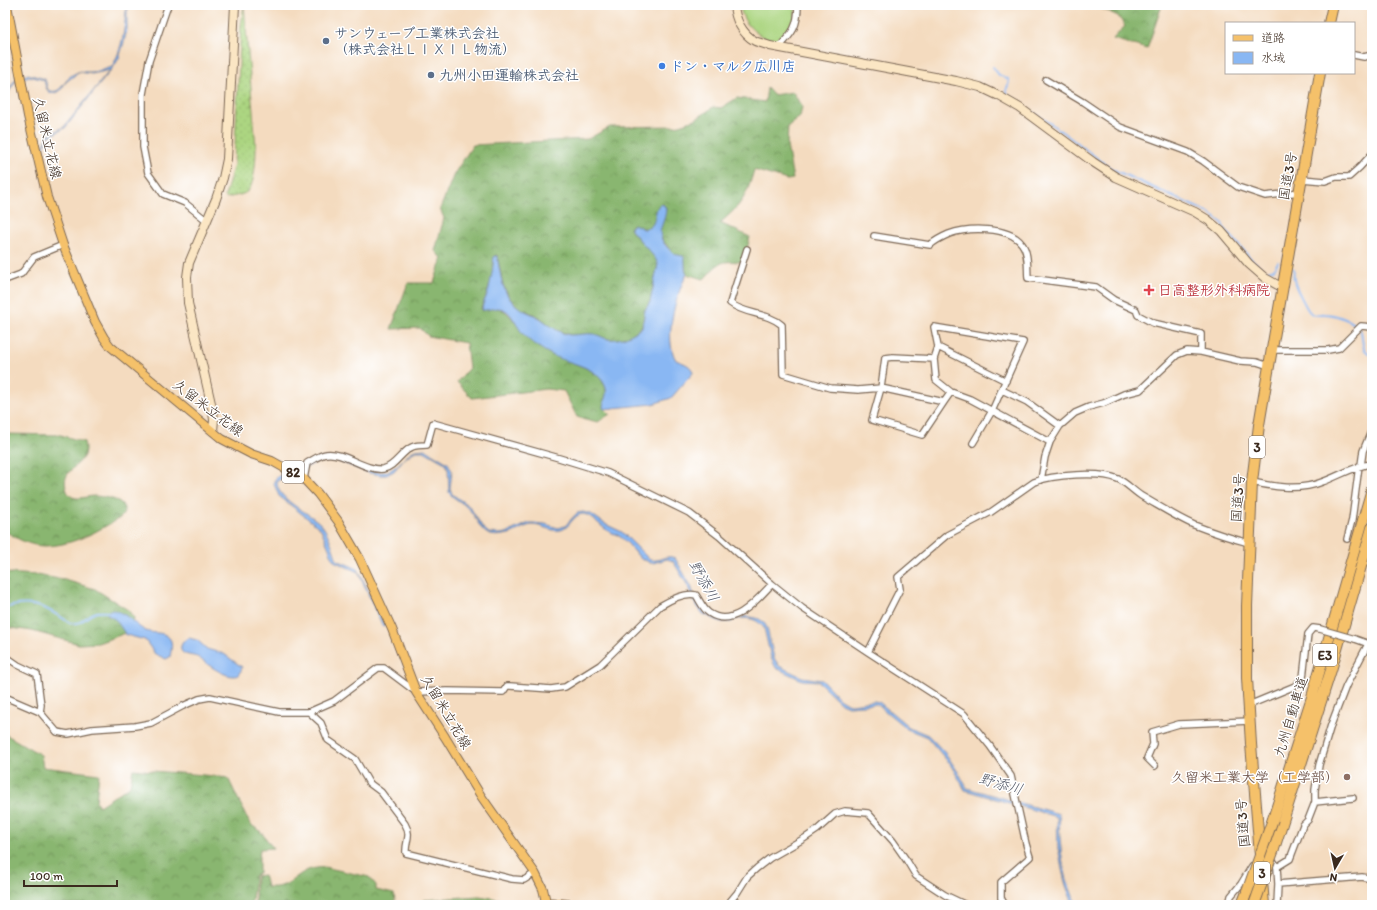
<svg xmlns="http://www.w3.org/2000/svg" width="1377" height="910" viewBox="0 0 1377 910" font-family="Itim,'Klee One',sans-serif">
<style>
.grass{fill:url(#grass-dots);stroke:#748050}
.forest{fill:url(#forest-crowns);stroke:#627046}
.park{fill:#acd581;stroke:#748050}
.water{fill:#89b7f3;stroke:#627088}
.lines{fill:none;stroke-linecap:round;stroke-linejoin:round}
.stream{stroke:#89b7f3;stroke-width:2}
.street-casing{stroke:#7c6856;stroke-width:8}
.secondary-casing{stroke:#7c6856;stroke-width:10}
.primary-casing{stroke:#7c6856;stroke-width:10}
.highway-casing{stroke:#7c6856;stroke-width:12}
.street{stroke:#fff;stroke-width:5.5}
.secondary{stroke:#fbe6c4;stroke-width:8}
.primary{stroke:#f5c16b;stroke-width:8}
.highway{stroke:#f5c16b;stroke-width:10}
.street-bridge-casing{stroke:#7c6856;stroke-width:8;stroke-linecap:butt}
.highway-bridge-casing{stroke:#7c6856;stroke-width:12;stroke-linecap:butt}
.street-bridge{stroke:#fff;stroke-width:5.5}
.highway-bridge{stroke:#f5c16b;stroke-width:10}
.service-dot{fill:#5c6f8a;stroke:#fff;stroke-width:1.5}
.shop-dot{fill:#3f7fe0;stroke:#fff;stroke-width:1.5}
.health-dot{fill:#e0444e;stroke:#fff;stroke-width:1.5}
.education-dot{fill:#8d6e63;stroke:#fff;stroke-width:1.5}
.labels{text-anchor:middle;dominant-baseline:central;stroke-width:3;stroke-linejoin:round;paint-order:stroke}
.shield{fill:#fff;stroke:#766a62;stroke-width:1}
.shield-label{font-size:13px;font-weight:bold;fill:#3b2a1e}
.service-label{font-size:14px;font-weight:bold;fill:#4e5e75;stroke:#fff;text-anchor:start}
.shop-label{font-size:14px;font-weight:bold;fill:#366cbe;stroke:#fff;text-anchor:start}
.street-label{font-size:14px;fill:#3b2a1e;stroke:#fff}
.health-label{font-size:14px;font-weight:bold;fill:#be3a42;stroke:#fff;text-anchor:start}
.education-label{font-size:14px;font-weight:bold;fill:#785e54;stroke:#fff;text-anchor:end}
.water-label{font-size:15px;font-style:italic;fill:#565b69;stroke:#fff}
</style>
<defs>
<pattern id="grass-dots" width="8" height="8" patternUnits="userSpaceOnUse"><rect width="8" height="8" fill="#acd581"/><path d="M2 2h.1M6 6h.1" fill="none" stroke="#95b76f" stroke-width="1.8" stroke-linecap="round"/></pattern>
<pattern id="forest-crowns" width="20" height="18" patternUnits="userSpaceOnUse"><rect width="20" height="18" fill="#89b66f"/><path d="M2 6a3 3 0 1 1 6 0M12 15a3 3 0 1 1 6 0" fill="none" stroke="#71945b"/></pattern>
</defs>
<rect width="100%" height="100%" fill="#fff"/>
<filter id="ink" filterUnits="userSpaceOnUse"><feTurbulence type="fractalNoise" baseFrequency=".025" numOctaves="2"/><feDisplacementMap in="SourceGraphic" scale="8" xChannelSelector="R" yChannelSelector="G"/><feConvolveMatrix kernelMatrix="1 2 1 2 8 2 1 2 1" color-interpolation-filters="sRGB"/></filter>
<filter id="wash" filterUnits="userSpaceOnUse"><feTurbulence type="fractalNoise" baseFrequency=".012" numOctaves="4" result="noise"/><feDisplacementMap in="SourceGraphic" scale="16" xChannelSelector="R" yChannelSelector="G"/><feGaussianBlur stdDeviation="0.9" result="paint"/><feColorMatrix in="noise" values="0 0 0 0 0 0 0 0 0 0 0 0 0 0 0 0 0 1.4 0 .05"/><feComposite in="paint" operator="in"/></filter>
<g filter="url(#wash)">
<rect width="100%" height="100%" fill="#f4dbbf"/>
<path class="grass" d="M244,5L256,147C256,157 255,184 248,191C242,196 233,196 226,198L225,196L234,164L241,26Z"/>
<path class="forest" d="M1094,5H1162L1147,49L1113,39L1125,26L1118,16Z
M767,88L773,95L793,92L802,107L800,117L788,126L787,146L793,179L787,180L754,170C746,198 742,204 720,223L750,237L747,249L741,262C719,260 718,264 704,279L686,274L684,257L674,254L660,237V228L666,209L663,204H660C653,211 658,226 647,228C641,229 637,224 631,225L630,228L632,232L656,258L658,264L650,301L645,310L642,326L631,335L617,340H612L590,334L571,335L556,330L538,316L519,308L509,297L503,285L497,255L494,256C494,275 489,291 481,308L482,310C487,309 492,308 497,308C512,310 518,331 529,340C537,345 546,353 555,356C569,362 588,366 599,377C610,388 605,395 604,408L610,414L598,422L577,417L564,391L546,389L472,398L457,382L469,368L466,343L428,336L420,328L391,329L408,283H434L442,258L435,251L444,218L440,209L454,174L473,145L588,139L610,127L675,126C691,123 700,117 713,107L721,108L737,98L765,102Z
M5,434L61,435L84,442C85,447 86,452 83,457C76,469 60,472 67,491C69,495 71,497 76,498C82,499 88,496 94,496C100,496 117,499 121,503C122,504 123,506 124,508C124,511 124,514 121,517C119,519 114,521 111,523C91,535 68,546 45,546C30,546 17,539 5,531Z
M5,573L37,575L65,580L95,589L128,610L134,618L133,624L130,630L120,635L98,643L79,644L32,631L5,627Z
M5,734L41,755L43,767L99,774L96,801L99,806L130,786L133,769C165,773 196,773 228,778L250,824L261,832L273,848L260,849L259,857V873L254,876V886L251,905H5Z
M324,867L369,877L376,885V890L394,894L395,901L393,905H254L255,898L256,876L264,875L267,887C289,889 292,877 308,870C313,868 319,868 324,867Z
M479,896L498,899L524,905H428L423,900Z"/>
<path class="park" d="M740,5H795C797,23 789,32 777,44C759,36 742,26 740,5Z"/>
<path class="water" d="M126,5H127V29L124,42L119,58L115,65L65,128L48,137L42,154H40L48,135L64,127L110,70L92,74L79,72L66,82L60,91C48,97 46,89 44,80L29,76L15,82L9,92L5,95V93L8,91L14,81L28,74L45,79L48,90C61,96 63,81 72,75C83,69 80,72 90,72C97,72 105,69 112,67C123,47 125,28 126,5Z
M660,204L664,205L666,209C665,226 653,231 667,247C672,253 675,255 683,256C687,261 683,268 687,274C676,294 663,339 676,360C683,363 692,365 693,373L671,398L653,404L604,409L603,408C604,396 611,392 601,379C590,365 567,363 552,355C542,350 532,343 524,335C517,328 513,313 503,309C495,306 489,311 482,310C482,304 486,298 488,292C491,280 493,268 494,256H497C500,270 501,287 510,299C519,310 526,311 538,317C548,323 557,333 570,335C578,335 586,333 594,334C599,335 603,338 608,339C620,341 633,335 642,327L645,310L650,302L658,264L655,258L631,230L630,227L634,224L644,229C659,227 652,212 660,204Z
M425,449L448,463L452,471L450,488L452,494L470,507L483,528L489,533L498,534L506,533L529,523H533L545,524L558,528L565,526L577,513L583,512L591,514L605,524L622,532L650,560C660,562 665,554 675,558L691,586L695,598L705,613L723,621L747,616L759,619L764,622L767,628L774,658L779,666L802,677L822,680L839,698L847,703L851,704L874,701L879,702L909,727L928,735L946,754L960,775L967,788L1059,814C1060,821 1059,829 1060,836C1061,860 1066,882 1077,905H1074C1065,887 1062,871 1059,852L1060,851L1058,850L1057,817L965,790L959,779L950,764L927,737L907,729L878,705L876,704L848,706L841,703L818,681L802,680L776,668L771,658L764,628C756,617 745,617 733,620L732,622H721L703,614L692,599L688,586L673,561L667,559L653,563H650L645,560H642C635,553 628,542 619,536C616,534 612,533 608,531C600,526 592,515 583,514C573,514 570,528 561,530C551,532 542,525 532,525C523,526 517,532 509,534C479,541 483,525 468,508C462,502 454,499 449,493L448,468L445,463L424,451H416L412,453L403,460L394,471L386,475H381L369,473L338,461L326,460L315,463L277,481C276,502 314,513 324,528C330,537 333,549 337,560L358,569L385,625L383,627L358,572L334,561L321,529L279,496L274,484V481C278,474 288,471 295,468C325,454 330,456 360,467C368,469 376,473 384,472C395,471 403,458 411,452L415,450Z
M114,610C130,615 134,625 146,631C154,634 165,631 170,639C173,643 171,652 170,657L166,659L155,654L145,640L126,635L116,620L108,615L107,613L108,611Z
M189,638L197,640L207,649L224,654L242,667L240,674C230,682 207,664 199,658C193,654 179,657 181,646C182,642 185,640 189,638Z"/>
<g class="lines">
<path class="stream" d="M993,67L999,75L1008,79L1009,82L1006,91L1008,95L1019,103
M1033,113L1050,123L1112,169L1209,213L1222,223L1224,228L1252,260L1266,272L1274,269L1278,262
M1293,269L1294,270C1292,281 1297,289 1302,299C1305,304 1307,311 1312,314C1317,316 1320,313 1324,314C1334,314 1348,319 1356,325C1365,332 1360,342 1365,350C1367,352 1370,355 1372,356
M5,608C32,599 48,608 70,623C83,625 84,617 94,613C98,611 103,612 108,612"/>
</g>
</g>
<g filter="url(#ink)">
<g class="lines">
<g class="street-casing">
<path id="street" d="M168,5L149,61L143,94V147L148,173L163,194L185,203L206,220
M778,48C793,33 798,26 798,5
M1354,55L1364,57L1372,55
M1046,80L1083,102L1120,127L1188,152L1203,161L1238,187L1265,196L1300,192
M1302,179L1325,181L1336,177H1349L1360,167L1372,154
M874,236L930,245C935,241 942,237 949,234C968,227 1009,226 1022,244C1029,253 1027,268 1028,278L1096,287L1114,300L1136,310L1138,315L1153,323L1201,334V352L1240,361L1257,362L1269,366
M747,249L730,303C745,315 767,312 782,325L783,374L830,388L858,390L881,388L944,402L951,392
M5,280L21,274L34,257L63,245
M938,347L1006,381
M1272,350H1328L1339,348L1361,326L1372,327
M934,359L893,357L885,358L881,388L872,420L922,435L944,402
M1002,390L1027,402L1060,426
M1050,442L1060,426L1075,413L1089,407L1104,403L1124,394L1140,390L1177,355L1187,351L1201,352
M973,443L992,411L1023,342L934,327L938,347L934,359L936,380L951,392L970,399L1050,442L1045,457L1041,480
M1361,465L1363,451L1372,429
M304,479L307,463C313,460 319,455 326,454C343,451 365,471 383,469C395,467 401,452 412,447C416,445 423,445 427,445L433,423L559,458L608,473L689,513L719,536L771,583L802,608L868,652L964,714L990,746L1011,776L1026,844L1030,857L1001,882V898L1005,905
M1252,482C1274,487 1300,491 1322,482C1339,476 1354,466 1371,464
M1347,539L1352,520L1359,466
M1355,639L1372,645
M868,652L900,589L898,577L947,535L991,512L1034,482C1052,475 1100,471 1118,479C1127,483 1134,492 1143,497C1159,506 1176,517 1194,525C1212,532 1230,538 1249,543
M5,656L18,665L37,674L41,705L40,712
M5,697L40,712L57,732L68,734L92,729L135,726L151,723L183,706L199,699L210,697L279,712H309L334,701L378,668H384L416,692L447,691L503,692L507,686H510L551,689L565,687L600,665L660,606C670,600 685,592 696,595C700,601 703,609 709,613C733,629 756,601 771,585V583
M1249,705L1295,686L1303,678L1308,634L1313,628L1320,629
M309,712L321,723L328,740L355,759L369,783L381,792L405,824C412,836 405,841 406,853L512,879L524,880L535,873
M1155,766L1147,758L1153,744L1152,732L1179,724L1250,721
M1315,802L1353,798
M1262,846L1277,867L1278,884L1277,905
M1277,867L1290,859L1303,825L1308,820L1315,802V790L1319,765L1331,725L1346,686L1368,644
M1278,884L1362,877L1372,879
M727,905L737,893L747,877L757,868L770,858L805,838L817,830L835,814L845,811L868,813L893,841L907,861L916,876L945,895L966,905
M1229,905L1231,896L1241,884L1252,866"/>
</g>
<g class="secondary-casing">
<path id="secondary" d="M734,5C735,19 742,34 755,41C759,43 766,44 770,46L956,81L980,87L999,96L1020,108L1093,162L1116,177L1195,212L1208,220L1221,231L1249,264L1265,278L1283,288
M213,431L214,420L213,412L188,303L187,277L189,263L216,199L223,178L227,159L235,5"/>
</g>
<g class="primary-casing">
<path id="primary" d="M7,5L28,116L47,197L63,245L95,322L104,338L110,346L222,439L251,454L272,461L304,479L318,494L338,521L360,559L392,629L416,692L445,737L481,796L535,873L543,889L546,902L578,905"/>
</g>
<g class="highway-casing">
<path id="highway" d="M1329,23L1333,5
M1273,819L1312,697L1372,489
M1274,849L1331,670L1372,528
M1242,905L1247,892
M1264,905L1251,744L1247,678V606L1252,482L1259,425L1269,366L1320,73"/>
</g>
<use href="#street" class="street"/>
<use href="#secondary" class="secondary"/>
<use href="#primary" class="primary"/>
<use href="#highway" class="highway"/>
<g class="street-bridge-casing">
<path id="street-bridge" d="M1320,629L1355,639"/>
</g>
<g class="highway-bridge-casing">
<path id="highway-bridge" d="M1247,892L1273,819
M1254,905L1274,849"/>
</g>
<use href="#street-bridge" class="street-bridge"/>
<use href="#highway-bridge" class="highway-bridge"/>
</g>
</g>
<g class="service-dot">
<circle cx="326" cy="41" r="4"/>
<circle cx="431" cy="75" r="4"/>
</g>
<circle class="shop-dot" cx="662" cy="66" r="4"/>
<path class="health-dot" d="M1147 284h4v4h4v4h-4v4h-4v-4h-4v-4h4z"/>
<circle class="education-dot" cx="1347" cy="777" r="4"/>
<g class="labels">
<g class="shield">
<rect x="1249" y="436" width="16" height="22" rx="3"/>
<rect x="282" y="461" width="22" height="22" rx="3"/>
<rect x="1313" y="644" width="24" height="22" rx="3"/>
<rect x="1254" y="862" width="16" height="22" rx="3"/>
</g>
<g class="shield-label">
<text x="1257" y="447">3</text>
<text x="293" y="472">82</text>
<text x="1325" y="655">E3</text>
<text x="1262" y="873">3</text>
</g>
<g class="service-label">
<text x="334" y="33">サンウェーブ工業株式会社<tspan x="334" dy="16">（株式会社ＬＩＸＩＬ物流）</tspan></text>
<text x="439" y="75">九州小田運輸株式会社</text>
</g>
<g class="shop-label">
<text x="670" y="66">ドン・マルク広川店</text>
</g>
<g class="street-label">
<text transform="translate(47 138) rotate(77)">久留米立花線</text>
<text transform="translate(1288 176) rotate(-80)">国道3号</text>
<text transform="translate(208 408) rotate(37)">久留米立花線</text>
<text transform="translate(1238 498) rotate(-86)">国道3号</text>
<text transform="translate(446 712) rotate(59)">久留米立花線</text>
<text transform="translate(1291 717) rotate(-73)">九州自動車道</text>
<text transform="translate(1243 823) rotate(-95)">国道3号</text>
</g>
<g class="health-label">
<text x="1158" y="290">日高整形外科病院</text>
</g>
<g class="education-label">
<text x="1339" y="777">久留米工業大学（工学部）</text>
</g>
<g class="water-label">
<text transform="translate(704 581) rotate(61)">野添川</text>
<text transform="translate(1001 784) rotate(16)">野添川</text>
</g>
</g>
<rect width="1377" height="910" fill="none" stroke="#fff" stroke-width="20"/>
<rect x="1225" y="22" width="130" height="52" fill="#ffffff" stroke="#b1aaa5"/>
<rect x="1233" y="35" width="20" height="6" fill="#f5c16b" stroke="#b1aaa5"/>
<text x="1261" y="42" font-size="12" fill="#3b2a1e">道路</text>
<rect x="1233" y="52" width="20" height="12" fill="#89b7f3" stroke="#b1aaa5"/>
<text x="1261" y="62" font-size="12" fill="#3b2a1e">水域</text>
<g transform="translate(1335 868) rotate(189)" stroke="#ffffff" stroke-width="3" paint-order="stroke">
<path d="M0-3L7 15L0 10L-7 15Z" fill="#3b2a1e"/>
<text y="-6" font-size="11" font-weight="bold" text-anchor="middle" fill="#3b2a1e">N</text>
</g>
<path d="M24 880v6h93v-6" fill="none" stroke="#3b2a1e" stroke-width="2"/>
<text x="30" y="880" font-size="12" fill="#3b2a1e" stroke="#ffffff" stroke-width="3" paint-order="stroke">100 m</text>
</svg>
